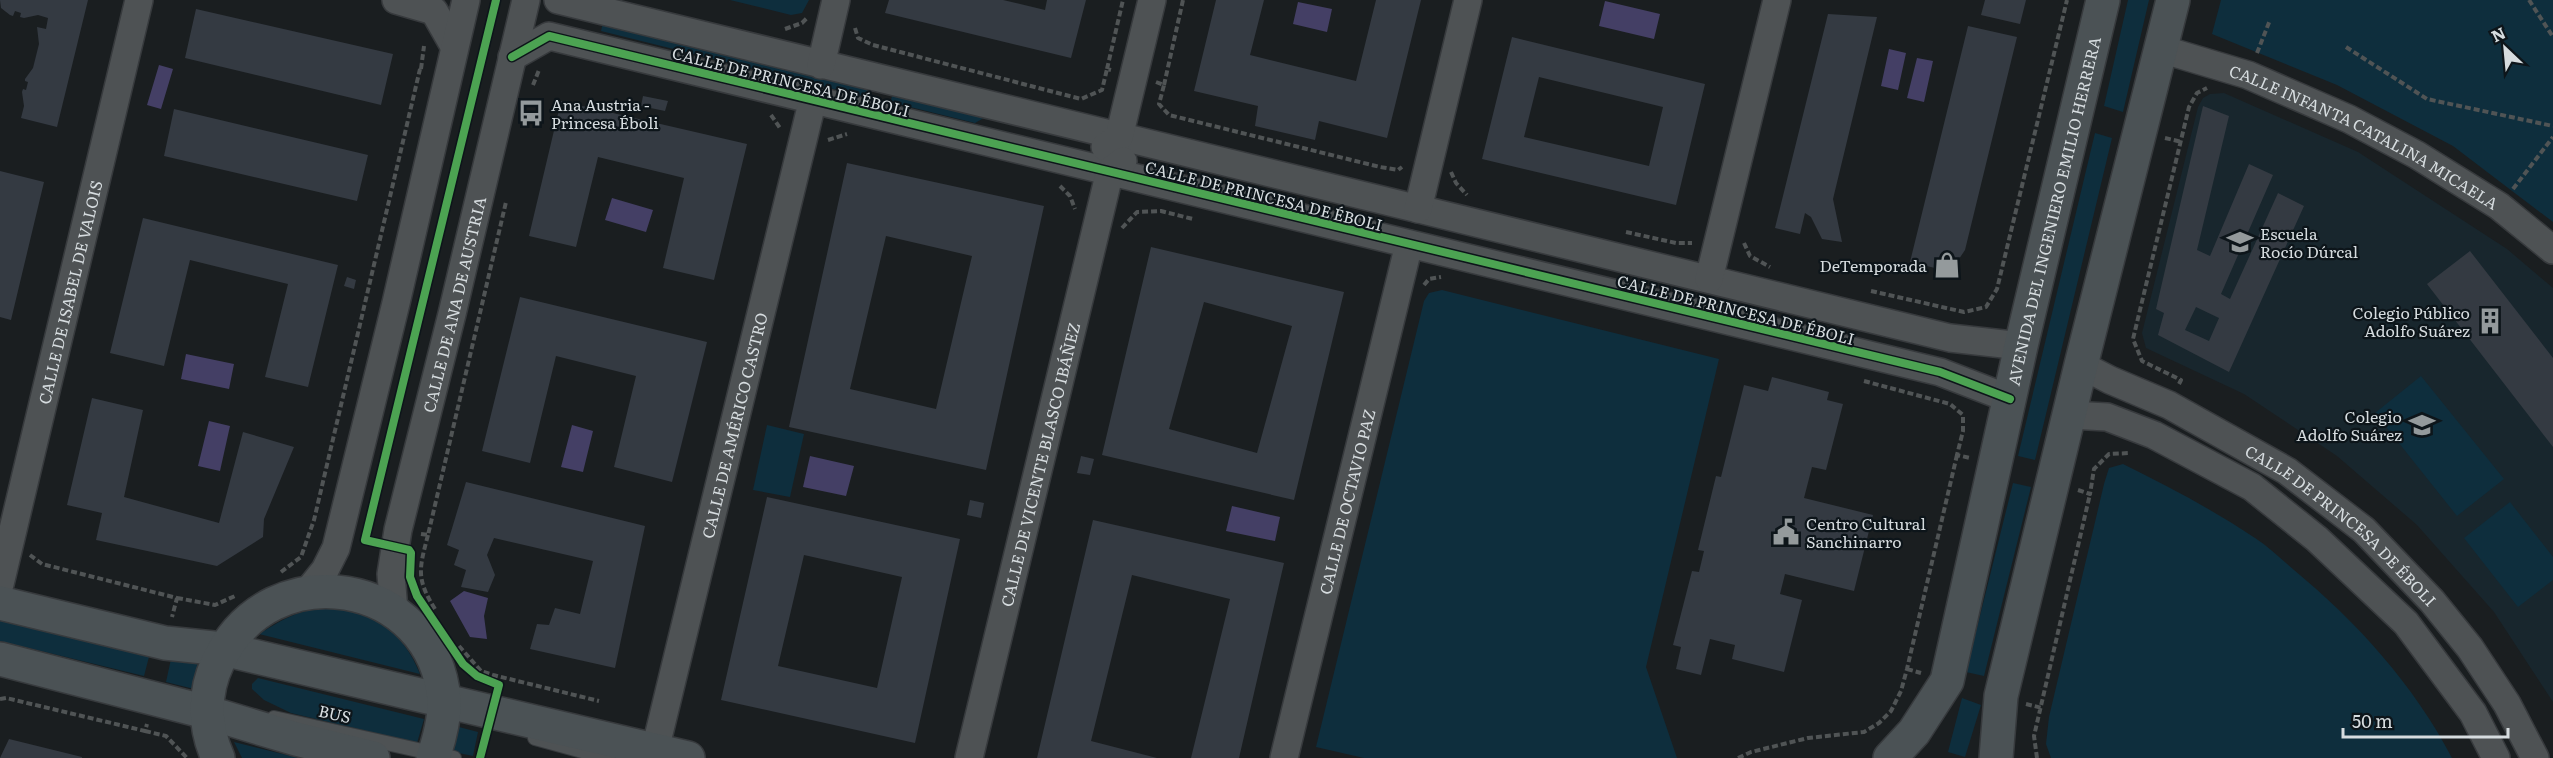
<svg xmlns="http://www.w3.org/2000/svg" width="2553" height="758" viewBox="0 0 2553 758" font-family="Literata,serif">
<style>
.built{fill:#18262d}
.green{fill:#0e2e3d}
.water{fill:#443f65}
.building{fill:#343a42;fill-rule:evenodd}
.lines{fill:none;stroke-linecap:round;stroke-linejoin:round}
.lane-casing{stroke:#373a3d;stroke-width:16}
.street-casing{stroke:#373a3d;stroke-width:30}
.secondary-casing{stroke:#373a3d;stroke-width:36}
.path{stroke:#505455;stroke-width:4;stroke-dasharray:6 3;stroke-linecap:butt}
.lane{stroke:#4e5254;stroke-width:14}
.street{stroke:#4e5254;stroke-width:27}
.secondary{stroke:#4b5255;stroke-width:33}
.cycleway-casing{stroke:#0d151a;stroke-width:11}
.cycleway{stroke:#4ca352;stroke-width:8}
.labels{text-anchor:middle;dominant-baseline:central;stroke-width:4.5;stroke-linejoin:round;paint-order:stroke}
.street-label{font-size:16px;fill:#d6dcdf;stroke:#0d151a}
.poi-label{font-size:16px;fill:#d6dcdf;stroke:#0d151a;text-anchor:start}
</style>
<rect width="100%" height="100%" fill="#1a1e20"/>
<path class="built" d="M2224,93L2358,152L2507,249L2553,288V702L2494,612L2417,525L2337,456L2244,394L2146,348L2142,333L2198,107L2203,98L2210,94Z"/>
<path class="green" d="M730,0H809L802,13L791,15Z
M2128,0H2149L2123,112L2104,106Z
M2221,0H2553V222L2453,146L2337,85L2212,34Z
M603,22L869,86L866,97L601,31Z
M893,94L987,116L975,123L890,102Z
M2095,133L2112,138L2035,460L2018,456Z
M1442,290L1719,359L1646,667L1677,758H1364L1316,747L1424,301L1429,293Z
M2421,376L2504,479L2457,516L2375,413Z
M767,425L804,434L790,497L753,490Z
M2123,464C2168,486 2213,510 2255,538C2269,547 2281,559 2294,570C2357,622 2414,685 2452,758H2051L2046,744L2049,717L2104,484L2109,468Z
M2013,483L2031,487L1984,676L1966,672Z
M2510,502L2553,557V580L2518,607L2464,538Z
M331,607C375,614 403,631 420,674L259,634C287,617 298,610 331,607Z
M0,617L150,653L144,676L0,641Z
M171,659L201,665L194,689L166,682Z
M258,678L424,719L417,743L291,713L264,700L252,689V684Z
M1962,698L1981,705L1965,757L1948,752Z
M455,726L478,732L473,756L449,751Z
M234,742L299,758H242Z"/>
<path class="water" d="M1605,1L1660,14L1654,39L1599,26Z
M1298,2L1332,9L1327,32L1293,24Z
M1889,49L1906,53L1898,90L1881,86Z
M1917,58L1933,61L1924,102L1907,98Z
M159,65L173,69L161,109L147,105Z
M612,198L653,210L646,232L605,220Z
M186,354L234,364L229,389L181,379Z
M209,421L230,426L220,471L198,466Z
M572,425L593,431L583,472L561,467Z
M810,456L854,466L846,496L803,487Z
M1232,506L1280,517L1275,541L1226,531Z
M464,591L488,598L484,616L487,639L470,637L450,601Z"/>
<path class="building" d="M0,0H88L57,127L21,118L24,106L22,92L23,89L26,90L28,82L25,81V79L33,68L39,44L37,27L46,29L48,18L38,15L24,18L20,17L21,13L15,11L13,16L10,15L1,8Z
M889,0H1003L1045,10L1047,0H1086L1071,58L885,13Z
M1216,0H1264L1250,55L1356,81L1376,0H1421L1387,138L1319,121L1315,140L1255,126L1258,106L1194,91Z
M1985,0H2026L2020,24L1981,15Z
M196,9L393,54L381,105L185,58Z
M1828,14L1877,17L1833,199L1842,242L1822,239L1811,217L1805,213L1800,234L1775,228Z
M1968,26L2017,37L1965,250L1959,259L1935,268L1910,262Z
M1512,37L1705,84L1676,205L1482,159ZM1539,77L1663,107L1649,166L1524,137Z
M643,96L668,101L665,111L641,106Z
M561,101L747,144L714,280L663,268L684,178L598,157L576,247L529,236Z
M2203,106L2229,116L2197,250L2210,256L2249,164L2273,175L2221,294L2230,299L2278,193L2304,206L2229,372L2158,335L2164,313L2156,309ZM2196,307L2219,318L2209,341L2185,330Z
M174,109L368,155L357,201L164,156Z
M847,163L1044,206L986,470L789,427ZM886,236L972,256L936,409L850,389Z
M0,171L44,182L11,320L0,317Z
M143,218L338,265L308,387L265,377L288,284L190,260L164,366L110,353Z
M1151,247L1344,292L1294,500L1102,455ZM1204,302L1292,326L1257,453L1169,429Z
M2470,251L2553,358V447L2427,284Z
M347,277L356,280L354,289L344,286Z
M520,297L707,342L672,482L614,467L636,376L556,356L530,463L482,451Z
M1772,377L1829,392L1827,400L1843,404L1826,470L1812,467L1804,498L1873,515L1854,591L1785,574L1780,594L1802,600L1784,672L1732,659L1735,645L1710,639L1701,675L1676,669L1681,647L1673,645L1692,571L1699,572L1704,551L1698,550L1716,476L1721,477L1744,385L1768,391Z
M92,398L143,410L124,497L219,523L243,432L294,447L264,519L263,537L217,566L96,540L102,513L67,505Z
M1081,456L1094,459L1090,475L1077,473Z
M466,482L645,526L615,668L530,649L537,624L549,625L555,608L580,614L593,561L494,538L487,555L495,575L488,592L461,587L466,570L454,565L459,550L447,545Z
M767,497L960,539L915,743L721,700ZM804,555L902,577L877,688L778,666Z
M970,500L984,503L981,518L967,515Z
M1093,520L1284,563L1239,758H1191L1230,599L1132,575L1091,741L1157,758H1037Z
M9,739L82,757V758H0Z"/>
<g class="lines">
<g class="lane-casing">
<path id="lane" d="M274,718L454,758
M535,738L608,758"/>
</g>
<g class="street-casing">
<g id="street">
<path d="M396,0L434,11L454,46"/>
<path d="M558,0L1950,338L2021,346"/>
<path id="s1" d="M2161,49L2248,75L2349,119L2417,155L2499,206L2553,250"/>
<path d="M512,57L549,36L582,44L1940,372L2010,399"/>
<path d="M821,65L836,0"/>
<path d="M1105,147L1119,137L1152,0"/>
<path d="M1418,209L1468,0"/>
<path d="M1709,279L1777,0"/>
<path id="s2" d="M2081,365L2110,380L2169,405L2287,471L2364,530L2432,601L2470,648L2507,704L2535,758"/>
<path d="M2070,415L2107,417L2154,435L2252,487L2317,539L2406,623L2473,713L2496,758"/>
<path id="s3" d="M0,584L139,0"/>
<path d="M308,591L325,570L336,548L396,303L466,0"/>
<path id="s4" d="M394,611L391,574L398,530L452,314L526,0"/>
<path id="s5" d="M655,750L813,99"/>
<path id="s6" d="M969,758L1110,171L1123,161"/>
<path id="s7" d="M1284,758L1409,244"/>
</g>
</g>
<g class="secondary-casing">
<g id="secondary">
<path d="M0,603L165,643L223,649L688,758"/>
<path d="M0,659L206,712L296,739L373,758"/>
<path d="M218,758C204,727 203,693 218,662C270,550 434,578 444,700C445,719 439,740 433,758"/>
<path id="s8" d="M1890,758L1914,732L1947,681L2021,346L2103,0"/>
<path d="M1996,758L2001,696L2081,365L2173,0"/>
</g>
</g>
<path class="path" d="M2529,0L2553,37
M855,28L858,38L873,45L1081,99L1102,90L1107,69L1111,70
M785,29L802,23L807,18
M2346,47L2427,99L2553,126
M2257,53L2270,20
M421,69L424,46
M1107,69L1123,0
M1156,82L1164,85L1159,104L1169,115L1380,167L1398,170L1402,167
M533,85L539,70
M1164,85L1183,0
M771,115L780,128
M2165,138L2182,142
M828,140L847,134
M1451,172L1456,183L1467,195
M1060,186L1070,196L1075,209
M2513,189L2553,137
M1122,228L1137,212L1161,211L1193,219
M1626,232L1676,243H1692
M1744,243L1750,256L1770,267
M1424,285L1429,279L1441,277
M1871,291L1964,312L1986,307L1997,289L2067,0
M1864,381L1950,404L1963,415V431L1957,455L1970,458
M2179,384L2181,380L2142,361L2133,339L2189,107L2197,93L2207,88
M2078,490L2090,494L2094,469L2109,454L2130,453
M421,534L428,535L506,202
M428,535C419,569 416,579 435,609
M30,555L42,564L177,598L172,617
M281,572L301,557L314,520L420,69
M177,598L215,605L235,596
M459,646L481,671L493,675L599,701
M1907,669L1921,673
M0,699L6,698L145,731L147,724
M2026,704L2042,708
M145,731L166,736L187,758
M1738,758L1751,752L1808,738L1864,732L1879,723L1891,711L1901,691L1907,669L1957,455
M2037,758L2034,736L2090,494"/>
<use href="#lane" class="lane"/>
<use href="#street" class="street"/>
<use href="#secondary" class="secondary"/>
<g class="cycleway-casing">
<path id="cycleway" d="M512,57L549,36L582,44L1940,372L2010,399
M480,758L499,685L477,676L463,664L417,596L410,577L411,553L409,550L365,540L496,0"/>
</g>
<use href="#cycleway" class="cycleway"/>
</g>
<defs>
<g id="bus-bare" transform="scale(2.07)"><path d="M-5-6H5V4H4V6H2V4H-2V6H-4V4H-5ZM-3.5-4V0h7V-4ZM-3.5 1.2v1.5H-2V1.2ZM2 1.2v1.5H3.5V1.2Z" fill="#949a9c" stroke="#0d151a" stroke-width="2.5" paint-order="stroke"/></g>
<g id="school-bare" transform="scale(2.07)"><path d="M0-5L7-2L0 1L-7-2ZM-4 1L0 2.5L4 1V4Q0 6-4 4Z" fill="#949a9c" stroke="#0d151a" stroke-width="2.5" paint-order="stroke"/></g>
<g id="shop-bare" transform="scale(2.07)"><path d="M-5-2.5h2.3a2.7 3.5 0 0 1 5.4 0H5L5.5 6h-11ZM-1.5-2.5h3a1.5 2.3 0 0 0-3 0Z" fill="#949a9c" stroke="#0d151a" stroke-width="2.5" paint-order="stroke"/></g>
<g id="building-bare" transform="scale(2.07)"><path d="M-4-6H4V6H1V3H-1V6H-4ZM-2.5-4.3h1.7v1.8h-1.7ZM.8-4.3h1.7v1.8H.8ZM-2.5-1h1.7V.8h-1.7ZM.8-1h1.7V.8H.8Z" fill="#949a9c" stroke="#0d151a" stroke-width="2.5" paint-order="stroke"/></g>
<g id="civic-bare" transform="scale(2.07)"><path d="M-.6-6.5H3V-4.5H.6V-3L4-1V1h2V6H-6V1h2V-1L-.6-3ZM-1.2 2.5V6h2.4V2.5Z" fill="#949a9c" stroke="#0d151a" stroke-width="2.5" paint-order="stroke"/></g>
</defs>
<g fill-rule="evenodd">
<use href="#bus-bare" x="531" y="113"/>
<use href="#school-bare" x="2240" y="242"/>
<use href="#shop-bare" x="1947" y="265"/>
<use href="#building-bare" x="2490" y="321"/>
<use href="#school-bare" x="2422" y="425"/>
<use href="#civic-bare" x="1786" y="532"/>
</g>
<g class="labels">
<g class="street-label">
<text transform="translate(791 81) rotate(14)">CALLE DE PRINCESA DE ÉBOLI</text>
<text stroke="none"><textPath href="#s1" startOffset="222">CALLE INFANTA CATALINA MICAELA</textPath></text>
<text transform="translate(1264 195) rotate(14)">CALLE DE PRINCESA DE ÉBOLI</text>
<text stroke="none"><textPath href="#s8" startOffset="578">AVENIDA DEL INGENIERO EMILIO HERRERA</textPath></text>
<text stroke="none"><textPath href="#s3" startOffset="300">CALLE DE ISABEL DE VALOIS</textPath></text>
<text stroke="none"><textPath href="#s4" startOffset="314">CALLE DE ANA DE AUSTRIA</textPath></text>
<text transform="translate(1736 309) rotate(14)">CALLE DE PRINCESA DE ÉBOLI</text>
<text stroke="none"><textPath href="#s5" startOffset="334">CALLE DE AMÉRICO CASTRO</textPath></text>
<text stroke="none"><textPath href="#s6" startOffset="302">CALLE DE VICENTE BLASCO IBÁÑEZ</textPath></text>
<text stroke="none"><textPath href="#s7" startOffset="264">CALLE DE OCTAVIO PAZ</textPath></text>
<text stroke="none"><textPath href="#s2" startOffset="308">CALLE DE PRINCESA DE ÉBOLI</textPath></text>
<text transform="translate(335 713) rotate(13)">BUS</text>
</g>
<g class="poi-label">
<text x="551" y="104">Ana Austria -<tspan x="551" dy="18">Princesa Éboli</tspan></text>
<text x="2260" y="233">Escuela<tspan x="2260" dy="18">Rocío Dúrcal</tspan></text>
<text x="1927" y="265" text-anchor="end">DeTemporada</text>
<text x="2470" y="312" text-anchor="end">Colegio Público<tspan x="2470" dy="18">Adolfo Suárez</tspan></text>
<text x="2402" y="416" text-anchor="end">Colegio<tspan x="2402" dy="18">Adolfo Suárez</tspan></text>
<text x="1806" y="523">Centro Cultural<tspan x="1806" dy="18">Sanchinarro</tspan></text>
</g>
</g>
<g transform="translate(2505 48) rotate(334)" stroke="#0d151a" stroke-width="4.5" paint-order="stroke">
<path d="M0-4.5L10 22L0 15L-10 22Z" fill="#d6dcdf"/>
<text y="-9" font-size="16" font-weight="bold" text-anchor="middle" fill="#d6dcdf">N</text>
</g>
<path d="M2343 728v9h165v-9" fill="none" stroke="#d6dcdf" stroke-width="3"/>
<text x="2352" y="728" font-size="18" fill="#d6dcdf" stroke="#0d151a" stroke-width="4.5" paint-order="stroke">50 m</text>
</svg>
